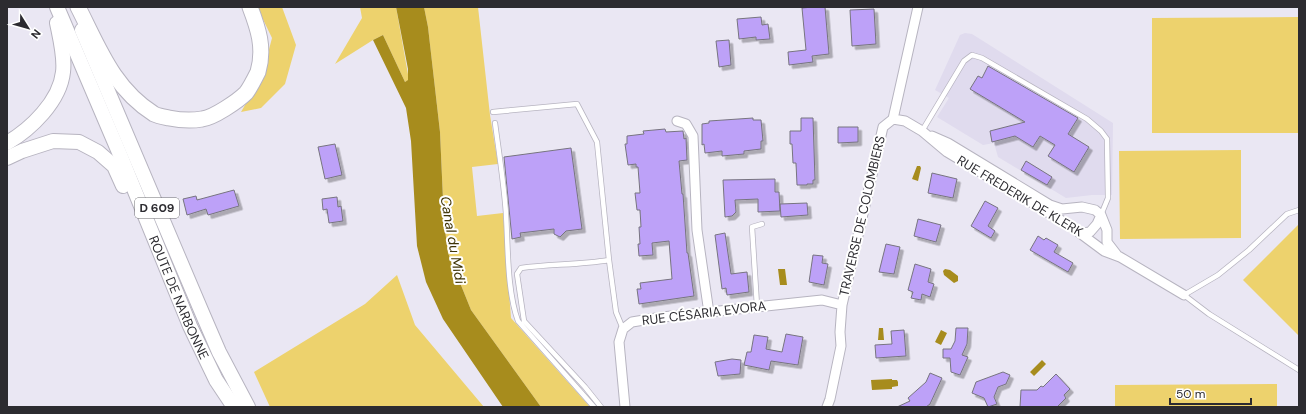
<svg xmlns="http://www.w3.org/2000/svg" width="1306" height="414" viewBox="0 0 1306 414" font-family="'DM Sans',sans-serif">
<style>
.built{fill:#e0dbee}
.green{fill:#edd26d}
.water{fill:#a78c1d}
.building{fill:#bda1f8;stroke:#77747f;filter:url(#shadow)}
.lines{fill:none;stroke-linecap:round;stroke-linejoin:round}
.service-casing{stroke:#b7b4c0;stroke-width:6}
.minor-casing{stroke:#b7b4c0;stroke-width:11}
.primary-casing{stroke:#b7b4c0;stroke-width:16}
.trunk-casing{stroke:#b7b4c0;stroke-width:17}
.service{stroke:#fff;stroke-width:4.5}
.minor{stroke:#fff;stroke-width:9}
.primary{stroke:#fff;stroke-width:14}
.trunk{stroke:#fff;stroke-width:15}
.labels{text-anchor:middle;dominant-baseline:central;stroke-width:4;stroke-linejoin:round;paint-order:stroke}
.shield{fill:#fff;stroke:#6b6b6e;stroke-width:1}
.shield-label{font-size:12px;font-weight:bold;fill:#2c2b30}
.street-label{font-size:13px;fill:#2c2b30;stroke:#fff}
.water-label{font-size:14px;font-style:italic;fill:#403507;stroke:#fff}
</style>
<defs>
<filter id="shadow"><feDropShadow dx="3.5" dy="3.5" stdDeviation="0" flood-color="#0004"/></filter>
</defs>
<rect width="100%" height="100%" fill="#eae7f3"/>
<path class="built" d="M965,33L972,34L1113,123L1112,195H1092L1066,198L998,157L994,143L983,145L937,117L949,98L935,90L960,35Z"/>
<path class="green" d="M257,7H282L296,45L285,84L261,108L241,112L262,76L272,38Z
M360,7H396L409,80L405,82L383,35L373,40L335,64L362,18Z
M424,7H478L490,115L498,164L472,167L477,216L503,213L511,318L590,407H541L471,310L448,253L444,222L440,132L428,27Z
M1299,17V133H1152V18Z
M1241,150V238L1120,239L1119,151Z
M1299,224V336L1243,280Z
M397,275L415,325L484,407H270L254,372L365,304Z
M1277,384V407H1115V385Z"/>
<path class="water" d="M396,7H424L428,27L440,132L444,222L448,253L471,310L541,407H503L443,319L426,282L417,246L411,141L406,108L373,40L383,35L405,82L408,80V69Z
M917,166H920L921,168L918,181L912,179Z
M778,269H785L787,285H780Z
M945,269L950,270L958,276V281L954,283L944,275L943,271Z
M879,328H883L884,340H878Z
M941,330L947,333L941,345L935,342Z
M1042,360L1046,364L1034,376L1030,372Z
M892,379V380H897L898,382V386L892,387V389L872,390L871,380Z"/>
<path class="building" d="M813,7H825L829,54L812,56L813,62L789,65L788,52L806,50L802,8Z
M874,9L876,44L852,46L850,10Z
M761,17L762,25L768,24L770,39L756,40V37L739,39L737,19Z
M729,40L731,65L719,67L716,41Z
M988,66L1078,118L1068,134L1089,147L1074,172L1048,156L1055,145L1040,136L1033,147L1015,136L992,142L990,131L1025,122L970,89L978,76L982,78Z
M753,118V120H761L763,141H761V149L744,151V154L722,156V151L705,153L704,144L702,145V124L709,123V121Z
M801,118H813L815,180H813V184H807V185H797L796,163H793L792,144H790V131H801Z
M838,127H858V142L838,143Z
M665,129L666,132L683,131L684,139L686,138L687,160L679,161L682,194H683L687,253H688L694,296L639,304L637,289H641L640,283L672,279L669,241L652,243L653,255L639,256L638,244H640L639,227H641L640,210H637L635,193H640L638,167H636V164L628,165L625,144H627V136L644,134L643,131Z
M335,144L342,175L325,179L318,147Z
M571,148L582,229L566,231L560,237L554,234V229L520,233L521,237L512,239L504,157Z
M1026,161L1052,177L1047,185L1021,170Z
M932,173L957,179L953,198L928,193Z
M775,179V192H779L780,211L758,212V199L735,200L736,212L732,216L725,217L723,180Z
M234,190L239,206L208,215L206,209L187,215L183,199L196,196L197,200Z
M337,197L338,207L341,206L343,221L329,223L327,209L323,210L322,199Z
M985,201L998,208L988,226L995,231L991,238L971,226Z
M807,203L808,215L781,217L780,204Z
M918,219L941,225L936,242L914,236Z
M725,233L731,274L747,272L749,292L727,295L726,288L722,289L715,235Z
M1038,236L1044,240L1046,238L1058,245L1054,252L1073,263L1068,272L1030,250Z
M886,244L900,247L894,274L879,272Z
M813,255L823,256L822,263L828,264L824,285L809,282Z
M915,264L931,269L928,282L934,284L930,297L922,294L921,300L911,298L913,292L908,290Z
M956,328H968L967,344L962,355L968,357L960,375L951,372L950,358H943V349H951L955,341Z
M904,330L906,356L876,358L875,345L892,344L891,331Z
M786,334L803,337L798,365L771,361L769,370L744,365L747,352H751L754,335L768,337L766,349L782,352Z
M732,359L741,360L740,374L718,376L715,362Z
M1003,372L1010,375L1006,384L998,387L994,397L997,404L988,407L984,398L972,393L976,382Z
M930,373L942,378L930,404L926,407H897L910,401L908,398L926,382Z
M1056,374L1070,389L1064,395L1066,398L1057,407H1020L1021,390H1037L1041,386L1043,387Z"/>
<g class="lines">
<g class="service-casing">
<path id="service" d="M493,112L577,104L597,142L609,260L616,312L623,329
M495,123C499,153 504,184 506,214C508,247 507,291 518,321L594,407
M922,131L964,61L972,55L982,58L1087,119L1101,131L1107,139L1108,198L1101,215
M1299,210L1287,214L1249,250L1218,275L1184,295L1209,314L1299,370
M757,306L752,227L762,224
M601,407L585,387L524,321L517,274L521,268C550,264 580,265 609,260"/>
</g>
<g class="minor-casing">
<path id="minor" d="M893,119L905,121L922,131L947,152L1069,225L1104,251L1120,257L1184,295
M677,121L686,124L693,136L697,230L709,313
M932,136L948,143L1050,205L1062,209L1082,207L1095,210L1101,215L1107,230V242L1117,255
M1082,233L1090,232L1097,224L1101,215
M625,407L619,342L623,329L632,322L662,317L822,300L842,305
M827,407L830,399L841,346L840,332L842,305L883,127L893,119L918,7"/>
</g>
<g class="primary-casing">
<g id="primary">
<path id="s1" d="M57,7L121,157L190,326L216,380L234,407"/>
<path d="M82,30L203,315L219,352L248,407"/>
<path d="M7,143C31,129 60,101 63,72C65,57 60,38 57,23"/>
<path d="M7,158L22,151L53,141L79,142L98,152L114,166L123,186"/>
</g>
</g>
<g class="trunk-casing">
<path id="trunk" d="M78,7C99,48 113,88 154,114C158,116 164,117 169,118C179,120 191,121 202,119C213,118 238,101 246,93C250,88 255,78 258,72C265,48 258,28 250,7"/>
</g>
<use href="#service" class="service"/>
<use href="#minor" class="minor"/>
<use href="#primary" class="primary"/>
<use href="#trunk" class="trunk"/>
</g>
<g class="labels">
<rect class="shield" x="135" y="198" width="44" height="20" rx="3"/>
<g class="shield-label">
<text x="157" y="208">D 609</text>
</g>
<g class="street-label">
<text transform="translate(1020 196) rotate(31)">RUE FREDERIK DE KLERK</text>
<text transform="translate(862 216) rotate(-77)">TRAVERSE DE COLOMBIERS</text>
<text stroke="none"><textPath href="#s1" startOffset="315">ROUTE DE NARBONNE</textPath></text>
<text transform="translate(704 313) rotate(-7)">RUE CÉSARIA EVORA</text>
</g>
<g class="water-label">
<text transform="translate(453 240) rotate(80)">Canal du Midi</text>
</g>
</g>
<rect width="1306" height="414" fill="none" stroke="#2c2b30" stroke-width="16"/>
<g transform="translate(28 28) rotate(127)" stroke="#ffffff" stroke-width="3" paint-order="stroke">
<path d="M0-3L7 15L0 10L-7 15Z" fill="#2c2b30"/>
<text y="-6" font-size="11" font-weight="bold" text-anchor="middle" fill="#2c2b30">N</text>
</g>
<path d="M1170 398v6h81v-6" fill="none" stroke="#2c2b30" stroke-width="2"/>
<text x="1176" y="398" font-size="12" fill="#2c2b30" stroke="#ffffff" stroke-width="3" paint-order="stroke">50 m</text>
</svg>
